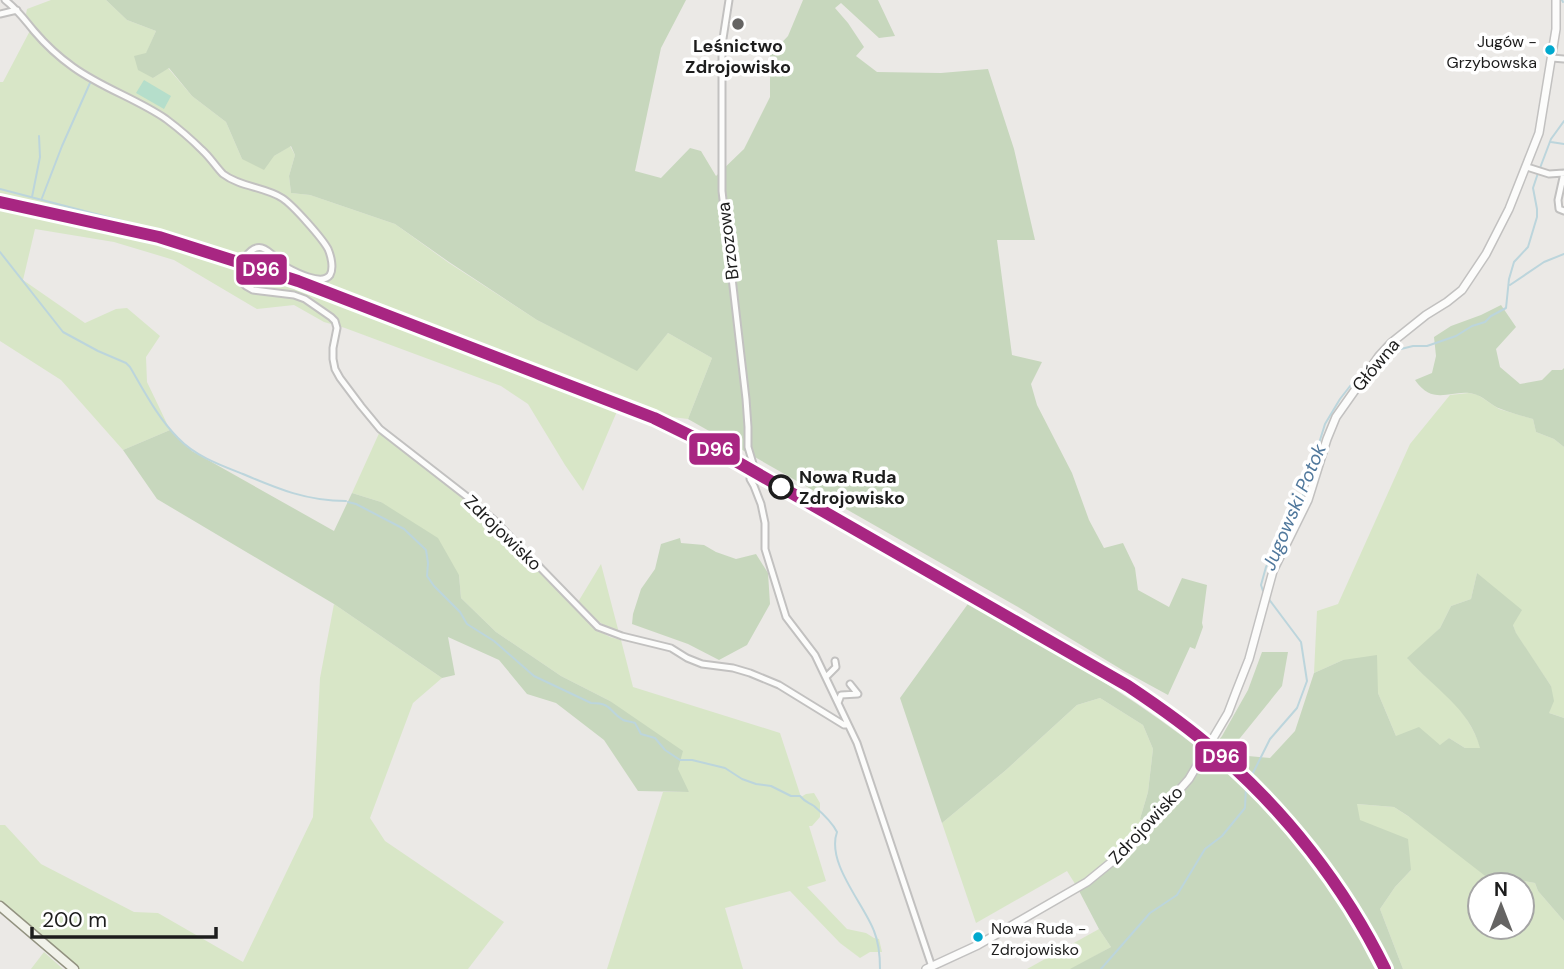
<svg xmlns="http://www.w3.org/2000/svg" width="1564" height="969" viewBox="0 0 1564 969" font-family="'DM Sans',sans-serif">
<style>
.grass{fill:#d8e6c7;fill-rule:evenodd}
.forest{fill:#c7d7bd}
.pitch{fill:#b5decb}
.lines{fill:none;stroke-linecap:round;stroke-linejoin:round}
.stream{stroke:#bcd5dc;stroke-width:2}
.minor-casing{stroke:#c2c1c0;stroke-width:9}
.tertiary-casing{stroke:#c2c1c0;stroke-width:10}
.secondary-casing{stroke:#929280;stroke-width:11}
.minor{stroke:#fcfcfb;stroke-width:5}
.tertiary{stroke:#fcfcfb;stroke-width:7}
.secondary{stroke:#f1f2ea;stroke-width:8}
.rail-1-casing{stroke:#fff;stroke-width:18}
.rail-1{stroke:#a82682;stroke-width:12}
.poi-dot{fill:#656463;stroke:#fff;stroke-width:2.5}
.bus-dot{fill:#00a9ce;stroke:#fff;stroke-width:2.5}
.stop-dot{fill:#fff;stroke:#1d1d1d;stroke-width:3.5}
.labels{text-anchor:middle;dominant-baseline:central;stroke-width:7;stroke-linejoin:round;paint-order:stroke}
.bus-label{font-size:16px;fill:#1d1d1d;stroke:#fff;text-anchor:end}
.poi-label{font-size:18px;font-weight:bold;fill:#1d1d1d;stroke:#fff}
.street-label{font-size:18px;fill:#1d1d1d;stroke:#fff}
.stop-label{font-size:18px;font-weight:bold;fill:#1d1d1d;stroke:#fff;text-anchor:start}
.water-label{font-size:19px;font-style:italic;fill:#50789c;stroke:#fff}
.line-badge{stroke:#fff;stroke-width:2.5}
.badge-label{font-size:19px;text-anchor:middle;font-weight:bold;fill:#fff}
</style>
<rect width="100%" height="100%" fill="#ebe9e6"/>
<path class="grass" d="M51,0H106L127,20L156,31L146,54L153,78L168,68L192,96L226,122L242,159L274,156L290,146L295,155L289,176L291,193L310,195L395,224L449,263L537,320L637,370L668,333L712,358L688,419L656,415L356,299L240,258L159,234L0,198V82H3L33,25L26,14L27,9Z
M0,205C67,219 135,232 201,253C342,296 480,355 618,409L583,491L565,465L528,404L501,386L345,328L324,322L294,305L257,309L174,260L114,242L35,229L23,280L85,323L116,309L127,308L160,336L146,357L147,382L170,430L123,450L61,380L0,341Z
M1469,393L1478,395L1499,409L1533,419L1536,432L1554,439L1564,447V718L1549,713L1551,686L1516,634L1513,625L1477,573L1471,599L1451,606L1440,628L1408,659C1421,674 1438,686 1452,701C1465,713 1475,732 1481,748H1465L1449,738L1441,745L1396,736L1378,693L1343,660L1314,673L1317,611L1338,604L1410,444L1450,395Z
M381,429L495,521L593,628L610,637L621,640L633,687L780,733L801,797L806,794L814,793L820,803V817L812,826H809L826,881L807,887L847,929L866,933L874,938L879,939L882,952H870L860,958L840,943L790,891L725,908L743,969H607L663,792H689L610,701L561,676L496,632L461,598L459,575L381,502L352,493Z
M601,564L619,633C602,626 591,616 578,602Z
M334,604L442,678L413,703L370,818L385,841L504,922L468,969H77L0,906V825H5L41,864L134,912L158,913L243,962L313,817L320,678Z
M1100,698L1143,725L1153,749L1148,792L1140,819L1150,823L1125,851L1077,887L1067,871L976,923L942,823L1006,770L1077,705Z
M1356,804L1394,807L1501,877L1535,883L1538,891L1564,921V969H1403L1380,909L1395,887L1411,870L1359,820ZM1480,885H1522V927H1480Z
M1099,929L1111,947L1072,969H1027Z
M44,952L63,969H31Z"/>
<path class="forest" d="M106,0H686L661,48L635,171L661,178L690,148L701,151L716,176L744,149L770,97V55L788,36L803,0H878L895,36L879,38L841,3L835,8L848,23L864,47L856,56L877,72L941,73L988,69L1014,149L1035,240H997L1012,355L1042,362L1031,384L1037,405L1072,473L1089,520L1104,548L1123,543L1135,568L1138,590L1169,607L1182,578L1207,585L1202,623L1203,627L1195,649L1190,647L1168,695L1124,671L1018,607L688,419L712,358L668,333L637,371L537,320L449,262L395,224L310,195L291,193L289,176L295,155L291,146L274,156L264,170L242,159L226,122L192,96L169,68L153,78L138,70L134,56L146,53L156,31L127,20Z
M1501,305L1516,327L1496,349L1500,367L1520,384L1542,380L1552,370H1562L1564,368V447L1554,439L1536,432L1533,419C1522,416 1511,413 1501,409C1492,406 1485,398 1477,395C1454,386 1435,409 1415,380L1432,373L1436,356L1434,337L1451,326L1481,315Z
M170,430L192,451L334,531L352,493L381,502L438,538L459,575L461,598L496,632L561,676L610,701L683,751L678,769L689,792L638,791L604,740L556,703L527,694L499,660L448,637L455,675L442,678L334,604L157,499L123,450Z
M680,538L681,543L704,545L716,552L736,559L756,554L768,573L770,604L747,645L719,660L688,644L632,624L633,614L641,589L655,569L661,544Z
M1477,573L1522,610L1513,625L1516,633L1551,686L1554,701L1549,713L1564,718V921L1538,891L1535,883L1501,877L1493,882L1408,816L1394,807L1357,804L1360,820L1408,839L1411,870L1395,887L1380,909L1403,969H1070L1111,947L1099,929L1077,887L1113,862L1149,823L1140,819L1148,792L1153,749L1143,725L1100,698L1077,705L1006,770L942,823L900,698L970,601C1050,649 1132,695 1204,753L1198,766L1222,736L1248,690L1262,652H1288L1282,686L1236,743L1248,756L1270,758L1295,731L1314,673L1343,660L1377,655L1378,693L1396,736L1419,727L1440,745L1449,738L1465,748H1480C1470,708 1433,688 1407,658L1440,628L1451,606L1471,599Z"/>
<path class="pitch" d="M144,80L171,96L164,109L136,93Z"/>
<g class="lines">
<path class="stream" d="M1562,0L1563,2
M1551,142L1564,144
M1540,168L1551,139L1564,121
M0,189L138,225L219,251
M32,197L40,157L39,136
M42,198L62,146L90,83
M0,252L63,332L98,351L126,363L130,367C144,391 158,418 178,438C195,456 220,465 243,474C278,489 307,501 346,501
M1510,285L1544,262L1564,254
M1367,380L1371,378L1391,354L1397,350L1413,346H1427L1456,336L1472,326L1485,322L1491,316L1506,308L1509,279L1514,262L1528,247L1537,217V209L1533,188L1538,173
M348,502L356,504L404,529L426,550L428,563L427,576L434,586L460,612L467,624L494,641L534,676L591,703C613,703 608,711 623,720C625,721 633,722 635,723L641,734L655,738L665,750L680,760H692L725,768L742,779L756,784L771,786L791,796H800C805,802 808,802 814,806C821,812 833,824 837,832C826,863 864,904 874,931C879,943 880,956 880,969
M1263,591L1261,585L1266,567L1302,498L1325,424L1340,399L1354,381L1358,380
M1101,969L1150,913L1177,895L1205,849L1222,836L1245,808L1246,787L1270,739L1297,708L1307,681L1301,642L1268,598"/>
<g class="minor-casing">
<path id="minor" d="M5,0C18,10 24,19 34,31C45,44 59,57 73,67C102,88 137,99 166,119C178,128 191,139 202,150C210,157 216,167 223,174C240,187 265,187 282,198C293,205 322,238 328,249C331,256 334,268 330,275C322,286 295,272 286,267C273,258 261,233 244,259
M729,0L722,45V191L746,399L748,427V447L754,467L750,479L754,486L761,504L765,523V549L786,617L815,655L857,743L932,967
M0,14L17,10
M1552,58L1564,59
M1527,167L1549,174L1564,173
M1564,173L1558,200L1559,209L1564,211
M240,268V280L246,286L253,290L294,295L305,299L331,317L335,321L337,328L333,348V359L335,369L340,378L361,406L380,429L470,499L495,521L598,627L622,636L671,648L687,658L702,664L733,668L750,673L779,685L844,725H846
M826,677L836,667L835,661
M838,703L841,695L858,694L850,684"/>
</g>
<g class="tertiary-casing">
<path id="tertiary" d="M926,969L978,945L1087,882L1125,851L1189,779L1228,713L1236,692L1249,659L1273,571L1308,500L1327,439L1336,417L1379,356L1391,343L1426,315L1447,302L1462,290L1486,254L1509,209L1539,133L1556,29V0"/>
</g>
<g class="secondary-casing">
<path id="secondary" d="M0,906L74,969"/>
</g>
<use href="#minor" class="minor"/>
<use href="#tertiary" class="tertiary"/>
<use href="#secondary" class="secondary"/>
<g class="rail-1-casing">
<path id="rail-1" d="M0,202L159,237L298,281L654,418L699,440L1128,686C1158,706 1187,726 1214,750C1284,809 1345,887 1385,969"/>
</g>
<use href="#rail-1" class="rail-1"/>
</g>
<circle class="poi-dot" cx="738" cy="24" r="7"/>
<g class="bus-dot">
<circle cx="1550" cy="50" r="6"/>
<circle cx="978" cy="937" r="6"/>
</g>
<circle class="stop-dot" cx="781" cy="487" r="11"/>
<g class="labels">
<g class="bus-label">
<text x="1537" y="41">Jugów -<tspan x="1537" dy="21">Grzybowska</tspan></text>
<text x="991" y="928" text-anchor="start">Nowa Ruda -<tspan x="991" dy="21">Zdrojowisko</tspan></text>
</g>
<g class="poi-label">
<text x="738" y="46">Leśnictwo<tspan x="738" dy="21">Zdrojowisko</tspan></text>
</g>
<g class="street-label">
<text transform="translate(728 241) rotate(-97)">Brzozowa</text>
<text transform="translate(1376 365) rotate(-50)">Główna</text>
<text transform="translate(503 533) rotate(44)">Zdrojowisko</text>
<text transform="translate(1146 825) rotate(-47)">Zdrojowisko</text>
</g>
<g class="stop-label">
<text x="799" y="477">Nowa Ruda<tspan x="799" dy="21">Zdrojowisko</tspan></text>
</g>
<g class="water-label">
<text transform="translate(1294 507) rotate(-67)">Jugowski Potok</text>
</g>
</g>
<g class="line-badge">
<rect x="235" y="253" width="53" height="33" rx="7" fill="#a82682"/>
<rect x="688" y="432" width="53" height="34" rx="7" fill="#a82682"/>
<rect x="1194" y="740" width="54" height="33" rx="7" fill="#a82682"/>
</g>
<g class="badge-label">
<text x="261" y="276">D96</text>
<text x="715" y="456">D96</text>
<text x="1221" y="763">D96</text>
</g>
<g transform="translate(1501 906)"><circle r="33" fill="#ffffff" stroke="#a5a5a5" stroke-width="2"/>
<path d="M0-5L12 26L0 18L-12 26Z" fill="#656463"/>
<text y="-10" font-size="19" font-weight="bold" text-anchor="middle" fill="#1d1d1d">N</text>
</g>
<path d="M32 927v10h184v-10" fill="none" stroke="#1d1d1d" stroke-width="3.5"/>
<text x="42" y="927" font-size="21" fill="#1d1d1d" stroke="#ffffff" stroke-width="5" paint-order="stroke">200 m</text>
</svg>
